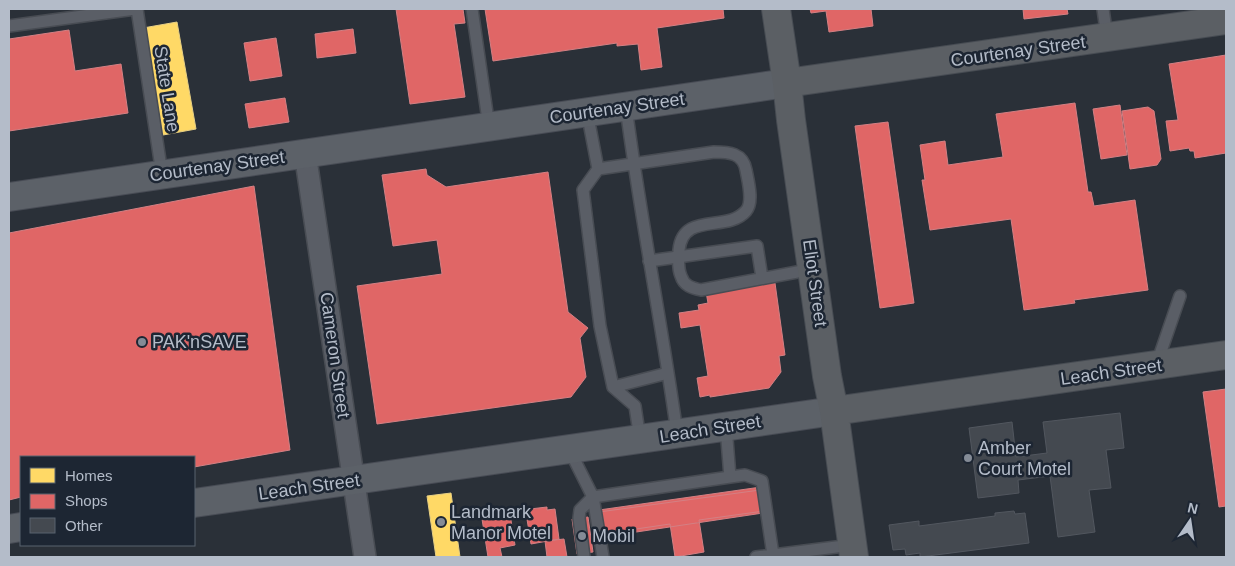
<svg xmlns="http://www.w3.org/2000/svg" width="1235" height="566" viewBox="0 0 1235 566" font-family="Arial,sans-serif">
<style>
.homes{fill:#ffd966;stroke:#e8d084}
.shops{fill:#e06666;stroke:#d38084}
.building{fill:#444950;stroke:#52575f}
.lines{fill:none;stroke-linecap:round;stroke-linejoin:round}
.service-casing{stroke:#484c53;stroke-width:14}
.minor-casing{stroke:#484c53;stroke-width:24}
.primary-casing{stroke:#484c55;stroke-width:30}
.trunk-casing{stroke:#474c53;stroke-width:30}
.service{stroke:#5a5e66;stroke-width:11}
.minor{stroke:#5a5e66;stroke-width:21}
.primary{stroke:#5c6168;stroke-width:28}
.trunk{stroke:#5b5f64;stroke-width:28}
.poi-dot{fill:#848b96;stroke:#1d2633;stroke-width:2}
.labels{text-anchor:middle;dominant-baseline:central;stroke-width:5;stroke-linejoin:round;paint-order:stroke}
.street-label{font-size:18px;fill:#b4bcc9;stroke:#1d2633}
.poi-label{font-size:18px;fill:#b4bcc9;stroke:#1d2633;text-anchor:start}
</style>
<rect width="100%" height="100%" fill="#2a3038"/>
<path class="homes" d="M177,22L196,129L163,135L143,28Z
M451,493L460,557H436L427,496Z"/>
<path class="shops" d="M396,9H463L465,23L454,24L465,97L410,104Z
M485,9H723L724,18L657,28L662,67L641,70L638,44L617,46V43L493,61Z
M810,9H871L873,26L829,32L826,11L811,13Z
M1023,9H1067L1068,14L1024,19Z
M353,29L356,53L317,58L315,34Z
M69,30L75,71L121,64L128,113L9,131V39Z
M276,38L282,76L250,81L244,43Z
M1226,55V153L1195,158L1194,151H1190L1189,148L1170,151L1166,121L1178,120L1169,64Z
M285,98L289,122L249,128L245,104Z
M1075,103L1088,192H1091L1094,206L1135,200L1148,290L1074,300L1075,303L1024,310L1011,219L930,230L922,180H925L920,145L945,141L948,165L1003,157L996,114Z
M1120,105L1127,155L1101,159L1093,109Z
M1148,107L1154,111L1161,159L1157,165L1130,169L1122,111Z
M888,122L914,303L880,308L855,126Z
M426,169L427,175L446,187L548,172L568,312L588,328L580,338L586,377L571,397L377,424L357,286L442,274L437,240L393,246L382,175Z
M254,186L290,450L194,467V457H21V497L9,500V233Z
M775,283L785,355L779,356L781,372L769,388L710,397V395L700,397L697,378L708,376L700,325L681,328L679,313L699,310L698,305L708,303L706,292Z
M1226,389V506L1219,507L1203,392Z
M761,487L764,511L699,520L704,552L675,557L670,524L602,534L599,510Z
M760,490L763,513L603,537L599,512Z
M547,507V510L555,509L559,539L531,544L526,513H531L530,509Z
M510,514L515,545L500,548L502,557H488L482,519Z
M588,517L593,552L577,554L572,519Z
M564,539L567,557H547L545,541Z"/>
<path class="building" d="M1120,413L1124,448L1106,450L1111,488L1089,490L1095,532L1058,537L1050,476L1018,480L1019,493L978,498L969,428L1012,422L1016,457L1047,453L1043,422Z
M1014,511L1015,514L1025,513L1029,543L920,557V553L906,555L905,549L893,550L889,525L919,521V526L995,516V513Z"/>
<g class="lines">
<g class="service-casing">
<path id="service" d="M137,9L162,174
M472,9L489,127
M1103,9L1107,37
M9,26L135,9
M626,107C640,216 662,324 677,433
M587,112L598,169L583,190L600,326L613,387L635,406L640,439
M598,169L714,152C729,152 743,153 746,170C748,181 754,202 746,211C727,233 683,211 679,250C679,259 677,267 681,276C684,286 692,288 701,290L813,269
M649,261L757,246L762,278
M1157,363L1180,296
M613,387L668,373
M569,449L593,497L730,477L726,427
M730,477L745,475L762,481L773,555L852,545
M593,497L603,557
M584,557L579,518L580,510L593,497
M756,557L773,555"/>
</g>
<g class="minor-casing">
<path id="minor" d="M305,153L365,557"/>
</g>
<g class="primary-casing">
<path id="primary" d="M9,197L787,83
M194,503L834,411
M9,529L21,527"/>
</g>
<g class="trunk-casing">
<path id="trunk" d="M776,9L787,83L791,120L827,376L834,411L854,557
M787,83L1226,20
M834,411L1226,355"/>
</g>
<use href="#service" class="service"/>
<use href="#minor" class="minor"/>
<use href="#primary" class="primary"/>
<use href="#trunk" class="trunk"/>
</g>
<g class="poi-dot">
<circle cx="142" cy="342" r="5"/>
<circle cx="968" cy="458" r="5"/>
<circle cx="441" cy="522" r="5"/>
<circle cx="582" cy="536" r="5"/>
</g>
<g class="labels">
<g class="street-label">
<text transform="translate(1018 51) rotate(-8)">Courtenay Street</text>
<text transform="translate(167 89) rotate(81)">State Lane</text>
<text transform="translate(617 108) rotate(-8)">Courtenay Street</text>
<text transform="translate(217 166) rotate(-8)">Courtenay Street</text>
<text transform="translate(815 283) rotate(82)">Eliot Street</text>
<text transform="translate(335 355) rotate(82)">Cameron Street</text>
<text transform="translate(1111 372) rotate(-8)">Leach Street</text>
<text transform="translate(710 429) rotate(-9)">Leach Street</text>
<text transform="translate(309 487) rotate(-8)">Leach Street</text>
</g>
<g class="poi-label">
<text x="152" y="342">PAK'nSAVE</text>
<text x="978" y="448">Amber<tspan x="978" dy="21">Court Motel</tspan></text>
<text x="451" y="512">Landmark<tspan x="451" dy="21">Manor Motel</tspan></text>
<text x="592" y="536">Mobil</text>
</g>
</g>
<rect width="1235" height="566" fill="none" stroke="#b4bcc9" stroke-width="20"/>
<rect x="20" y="456" width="175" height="90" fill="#1d2633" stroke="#59626f"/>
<rect x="30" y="468" width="25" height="15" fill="#ffd966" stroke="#59626f"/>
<text x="65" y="481" font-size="15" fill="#b4bcc9">Homes</text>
<rect x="30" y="494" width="25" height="15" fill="#e06666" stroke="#59626f"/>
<text x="65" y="506" font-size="15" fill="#b4bcc9">Shops</text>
<rect x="30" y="518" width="25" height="15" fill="#444950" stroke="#59626f"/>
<text x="65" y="531" font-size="15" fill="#b4bcc9">Other</text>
<g transform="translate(1190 521) rotate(13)" stroke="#1d2633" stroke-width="4" paint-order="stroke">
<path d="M0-4L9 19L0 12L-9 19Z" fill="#b4bcc9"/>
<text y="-8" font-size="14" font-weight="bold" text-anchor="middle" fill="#b4bcc9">N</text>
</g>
</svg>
